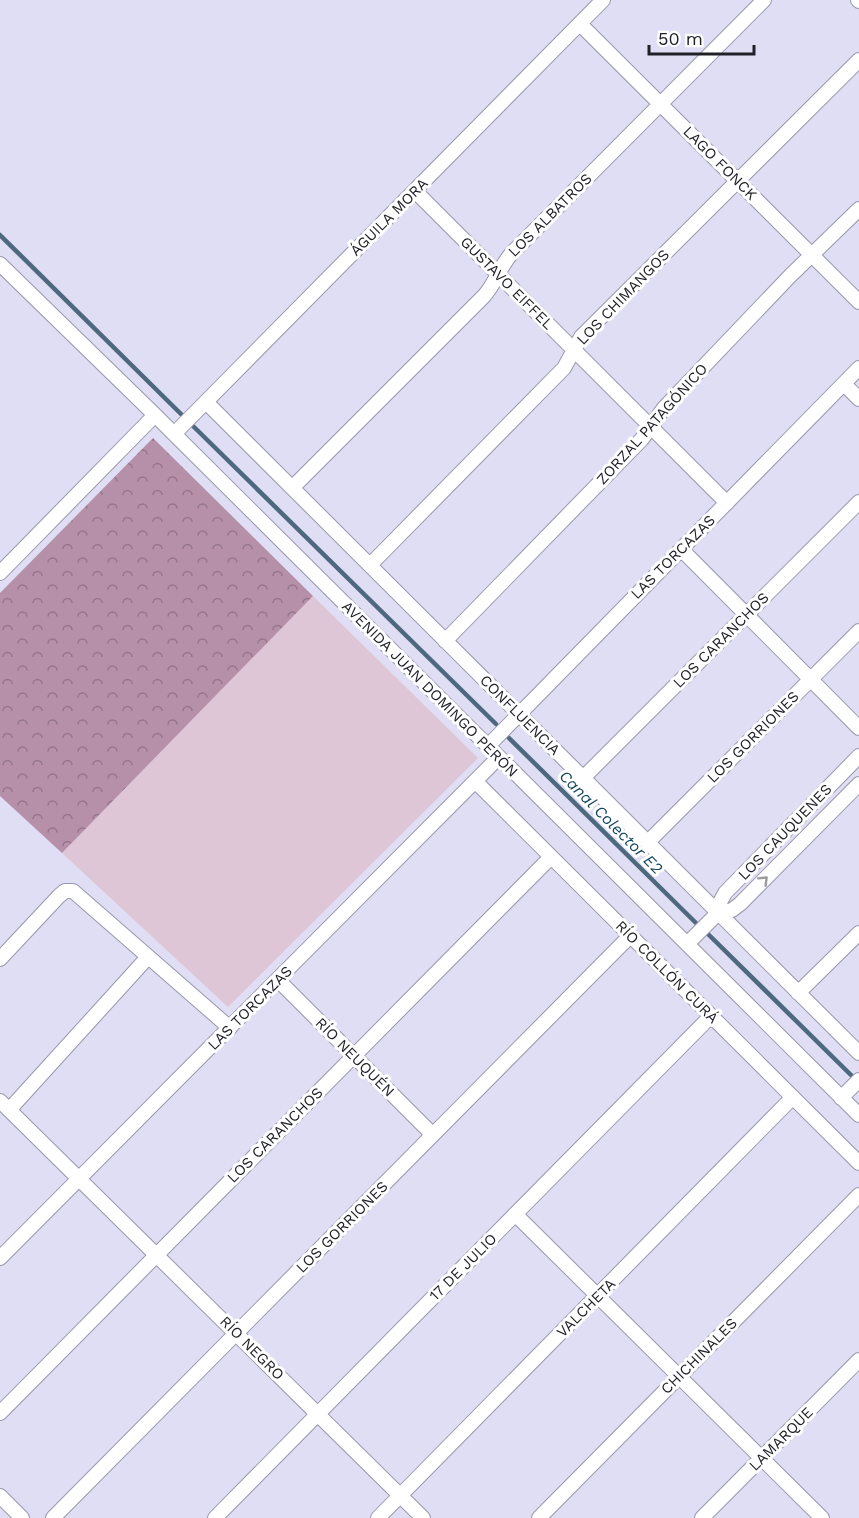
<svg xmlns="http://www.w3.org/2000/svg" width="859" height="1518" viewBox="0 0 859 1518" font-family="'Work Sans',sans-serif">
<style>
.grass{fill:#dfc6d6}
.forest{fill:url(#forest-crowns)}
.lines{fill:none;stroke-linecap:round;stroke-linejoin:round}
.stream{stroke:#4e697d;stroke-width:4.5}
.minor-casing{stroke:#9897ac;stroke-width:16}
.minor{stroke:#fff;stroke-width:14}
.oneway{stroke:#9b9b9e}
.labels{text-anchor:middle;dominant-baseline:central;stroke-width:6;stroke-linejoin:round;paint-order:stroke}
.street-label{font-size:15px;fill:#202028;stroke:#fff}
.water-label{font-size:16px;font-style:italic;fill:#134460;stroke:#fff}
</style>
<defs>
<pattern id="forest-crowns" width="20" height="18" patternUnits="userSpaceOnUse" patternTransform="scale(1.5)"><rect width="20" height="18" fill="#b690a9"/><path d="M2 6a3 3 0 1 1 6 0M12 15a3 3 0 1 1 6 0" fill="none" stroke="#94758a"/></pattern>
</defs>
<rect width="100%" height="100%" fill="#dfdef5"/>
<path class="grass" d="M313,596L478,758L228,1007L62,853Z"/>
<path class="forest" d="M153,438L313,596L62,853L0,796V593Z"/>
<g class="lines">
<path class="stream" d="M0,235L182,415
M193,426L496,724
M509,738L696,923
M708,934L853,1077"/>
<g class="minor-casing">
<path id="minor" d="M858,0L859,1
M580,24L859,302
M415,191L727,503
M0,264L155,415L859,1115
M844,384L859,399
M206,402L859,1053
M174,434L603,0
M292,488L484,296C496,283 500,265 513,252L764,0
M681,549L859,728
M370,565L564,368L581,337L859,60
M0,573L155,415
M445,641L642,439L664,408L790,276L859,209
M488,746L859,368
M583,778L859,502
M475,781L859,1163
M648,842L859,631
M718,913L732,910L740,904L859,784
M687,944L718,913L719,904L725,893L859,756
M0,959L59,896L65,891H73L230,1028
M278,980L433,1135
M798,993L859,933
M841,1098L859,1080
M0,1101L423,1518
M9,1110L148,957
M515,1214L822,1518
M0,1258L499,757
M0,1413L551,857
M0,1496L22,1518
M53,1518L630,936
M215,1518L711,1016
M378,1518L793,1097
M539,1518L859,1195
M702,1518L859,1360"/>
</g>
<use href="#minor" class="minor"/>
</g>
<defs><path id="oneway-chevron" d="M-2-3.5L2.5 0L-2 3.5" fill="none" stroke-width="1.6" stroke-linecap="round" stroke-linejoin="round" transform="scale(1.5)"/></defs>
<use class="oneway" href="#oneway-chevron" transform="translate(764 880) rotate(-45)"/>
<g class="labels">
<g class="street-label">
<text transform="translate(720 163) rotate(45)">LAGO FONCK</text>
<text transform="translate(550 215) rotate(-45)">LOS ALBATROS</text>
<text transform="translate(389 217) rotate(-45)">ÁGUILA MORA</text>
<text transform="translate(507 283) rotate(45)">GUSTAVO EIFFEL</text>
<text transform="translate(623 297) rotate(-46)">LOS CHIMANGOS</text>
<text transform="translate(652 424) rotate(-48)">ZORZAL PATAGÓNICO</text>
<text transform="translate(673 557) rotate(-45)">LAS TORCAZAS</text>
<text transform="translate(721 640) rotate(-45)">LOS CARANCHOS</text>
<text transform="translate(430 689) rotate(45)">AVENIDA JUAN DOMINGO PERÓN</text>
<text transform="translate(520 715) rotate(45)">CONFLUENCIA</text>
<text transform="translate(753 737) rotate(-45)">LOS GORRIONES</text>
<text transform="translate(785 832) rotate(-46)">LOS CAUQUENES</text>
<text transform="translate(667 972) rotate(45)">RÍO COLLÓN CURÁ</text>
<text transform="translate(250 1008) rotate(-45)">LAS TORCAZAS</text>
<text transform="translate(355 1057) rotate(45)">RÍO NEUQUÉN</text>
<text transform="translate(275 1135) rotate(-45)">LOS CARANCHOS</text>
<text transform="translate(342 1227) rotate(-45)">LOS GORRIONES</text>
<text transform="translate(463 1267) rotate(-45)">17 DE JULIO</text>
<text transform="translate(586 1308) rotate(-45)">VALCHETA</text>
<text transform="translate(252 1348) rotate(45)">RÍO NEGRO</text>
<text transform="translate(699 1356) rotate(-45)">CHICHINALES</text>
<text transform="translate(781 1439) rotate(-45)">LAMARQUE</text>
</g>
<g class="water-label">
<text transform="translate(611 822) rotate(45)">Canal Colector E2</text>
</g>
</g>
<path d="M649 45v9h105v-9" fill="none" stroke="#202028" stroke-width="3"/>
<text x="658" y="45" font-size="18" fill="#202028" stroke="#ffffff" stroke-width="4.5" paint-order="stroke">50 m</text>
</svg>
